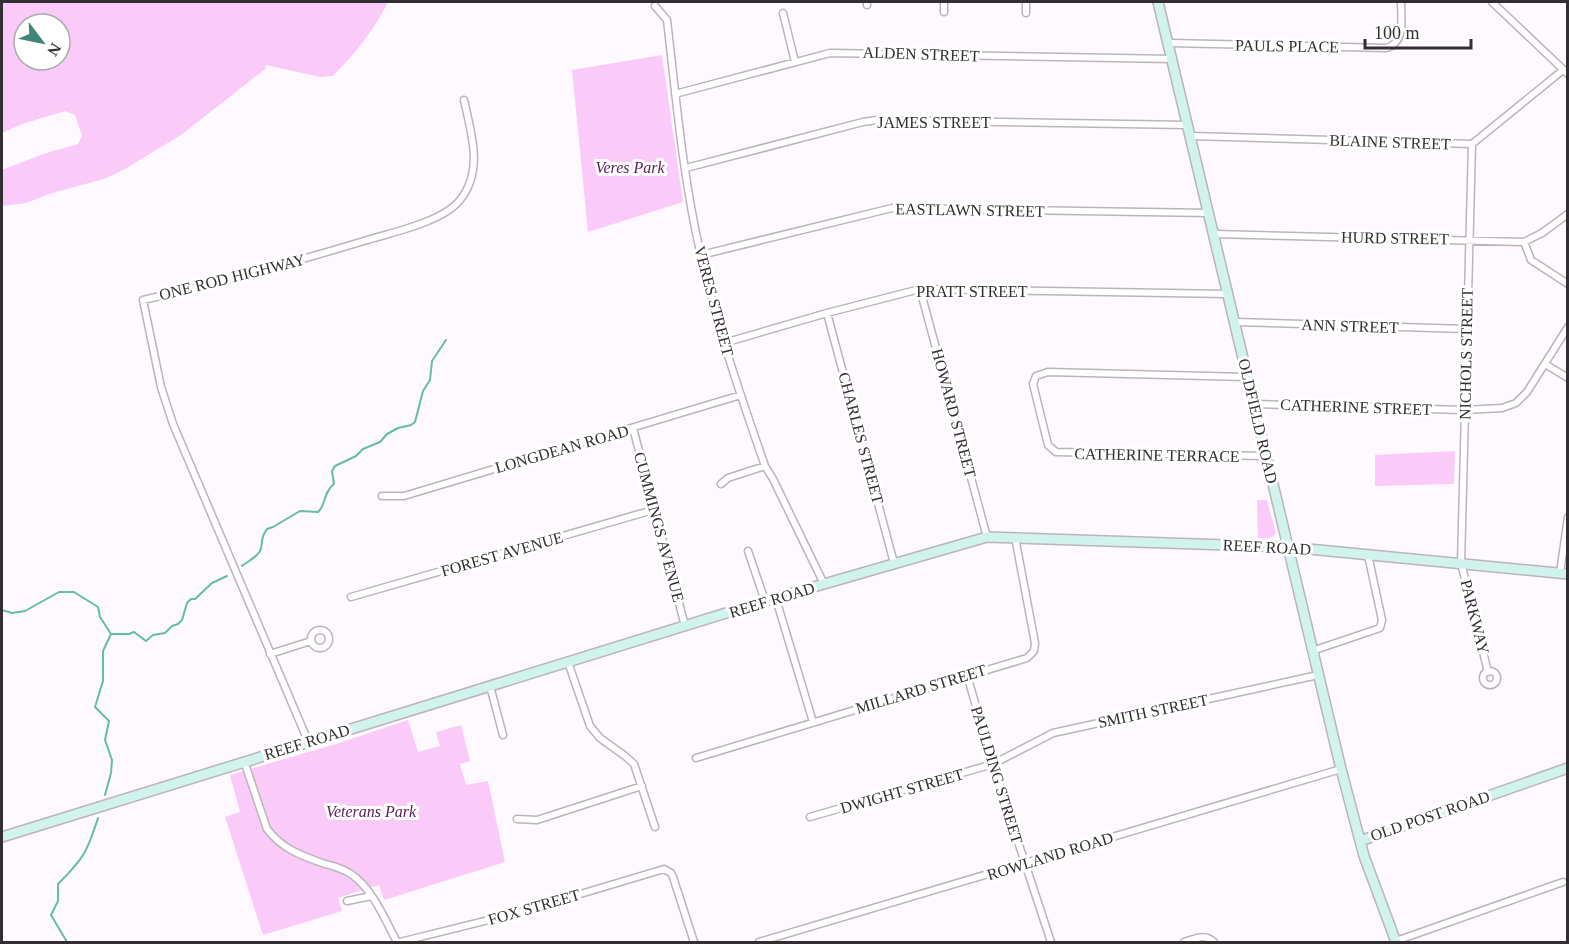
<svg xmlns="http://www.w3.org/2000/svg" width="1569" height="944" viewBox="0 0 1569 944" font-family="'Times New Roman',serif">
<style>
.green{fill:#facaf9;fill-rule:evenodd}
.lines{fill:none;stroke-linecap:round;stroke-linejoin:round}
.stream{stroke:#64bcab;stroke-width:2}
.street-casing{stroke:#bcb4bc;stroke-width:9}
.secondary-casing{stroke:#bcb4bc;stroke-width:12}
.street{stroke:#fff;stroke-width:6}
.secondary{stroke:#d0f3ed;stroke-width:9}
.labels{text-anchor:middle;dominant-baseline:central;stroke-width:6;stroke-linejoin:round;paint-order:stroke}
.street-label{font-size:16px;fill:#322e31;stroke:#fff}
.park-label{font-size:16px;font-style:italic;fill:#5c215d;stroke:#fff}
</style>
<rect width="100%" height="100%" fill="#fef9fe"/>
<path class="green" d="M2,2H388C374,31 355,53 333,76L320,77L266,65L265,69L181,135L123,170L104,179L52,193L26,203L2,206V170L43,154L78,144L82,136L75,115L65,111L22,124L2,133ZM24,24H60V60H24Z
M662,55L683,202L588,232L572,70Z
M1455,451L1454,484L1375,486V455Z
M1257,500H1267L1276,534L1270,538H1258Z
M408,720L418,752L440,746L436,732L461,725L470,761L460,764L466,785L488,781L505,862L384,900L379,885L338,898L342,911L263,935L225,817L240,812L230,775L336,744Z"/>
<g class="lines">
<path class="stream" d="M242,566C248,561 260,556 261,548C263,538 261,538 267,529L273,527L300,511L318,512C327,504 322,494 334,484L332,471L335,466L356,456L363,449L380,442L387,434L398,428L411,425L415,422L423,391L430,380L432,361L446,340
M2,610L12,613L25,611L59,592H74L98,607L100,617L111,634L103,651V681L95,707L109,721L105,740L112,760L111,773L105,795
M111,634H129L134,632L146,641L153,635L165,633L172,626L178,624L182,620L187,603L191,599H195L212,583L227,576
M67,942L51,915L58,901V884C84,858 87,852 98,818"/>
<g class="street-casing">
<path id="street" d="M867,2V5
M1492,2L1568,74
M655,6L667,20C676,98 683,179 701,256C717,327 741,397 765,466L773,479L824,584
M944,12V2
M783,13L795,62
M1026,13V2
M1169,43L1386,48C1406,43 1401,18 1401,2
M675,94L830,53L1173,59
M1191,136L1472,144L1563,70
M1472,144L1461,563L1488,672
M686,168L863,122L877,120L1188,125
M1214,234L1524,242L1542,233L1568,214
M1524,242L1531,260L1568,284
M701,255L892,208L1209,213
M920,289L987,537
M827,313L894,563
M1235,322L1466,329
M724,343L827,313L920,289L1228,294
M1545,364L1568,378
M1247,377L1048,372L1036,376L1033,384L1048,445L1056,452L1265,456
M1254,404L1464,410L1502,408L1516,403L1527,392L1568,327
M633,428L685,626
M721,484L728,478L765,466
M382,496H404L741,395
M748,551L765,601
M1560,573L1568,517
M351,597L653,510
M776,599L813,722
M311 639a9 9 0 1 1 18 0a9 9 0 1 1-18 0Z
M1312,651L1380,628L1382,620L1368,555
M270,654L311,641
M568,662L590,726L600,738L625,756L634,764L655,827
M1483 678a7 7 0 1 1 14 0a7 7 0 1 1-14 0Z
M967,675L995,772L1051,942
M490,686L503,735
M308,741L173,424L161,387L143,300C218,283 291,263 364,241C390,233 443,222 460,200C484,170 471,133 464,100
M696,758L1027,658L1034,651L1035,643L1015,537
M244,761L267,829C282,849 302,856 325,864C334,866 343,869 351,874C373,889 385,920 397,942
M810,817L993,764L1053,733L1318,675
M517,819L537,820L642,786
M347,901L371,896
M1396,941L1563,882
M400,942L517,913L664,869L671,873L673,877L694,942
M759,942L1341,769
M1184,942C1195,939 1205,933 1214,942"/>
</g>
<g class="secondary-casing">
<path id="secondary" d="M1158,2L1341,769L1364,856L1396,942
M2,837L765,601L987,537L1288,547L1568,574
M1360,841L1568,768"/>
</g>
<use href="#street" class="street"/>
<use href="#secondary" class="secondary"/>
</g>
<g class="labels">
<g class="street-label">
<text transform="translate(1287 46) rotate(1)">PAULS PLACE</text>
<text transform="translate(921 54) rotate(2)">ALDEN STREET</text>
<text x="934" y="122">JAMES STREET</text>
<text transform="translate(1390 142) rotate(2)">BLAINE STREET</text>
<text transform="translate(970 210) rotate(1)">EASTLAWN STREET</text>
<text transform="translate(1395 238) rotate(1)">HURD STREET</text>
<text transform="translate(232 277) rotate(-14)">ONE ROD HIGHWAY</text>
<text x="972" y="291">PRATT STREET</text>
<text transform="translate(714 301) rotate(75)">VERES STREET</text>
<text transform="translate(1350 326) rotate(2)">ANN STREET</text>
<text transform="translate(1466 354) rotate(-89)">NICHOLS STREET</text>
<text transform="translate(1356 407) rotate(2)">CATHERINE STREET</text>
<text transform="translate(954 413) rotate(75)">HOWARD STREET</text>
<text transform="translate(1258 421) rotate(77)">OLDFIELD ROAD</text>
<text transform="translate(861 438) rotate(75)">CHARLES STREET</text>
<text transform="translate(562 449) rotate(-16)">LONGDEAN ROAD</text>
<text transform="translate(1157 455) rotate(1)">CATHERINE TERRACE</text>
<text transform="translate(659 527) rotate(75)">CUMMINGS AVENUE</text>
<text transform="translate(1267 547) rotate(3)">REEF ROAD</text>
<text transform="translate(502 554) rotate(-16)">FOREST AVENUE</text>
<text transform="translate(772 600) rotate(-17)">REEF ROAD</text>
<text transform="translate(1475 617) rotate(76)">PARKWAY</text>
<text transform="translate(921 689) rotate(-17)">MILLARD STREET</text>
<text transform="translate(1153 711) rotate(-12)">SMITH STREET</text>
<text transform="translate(307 742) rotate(-17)">REEF ROAD</text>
<text transform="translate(997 775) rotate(73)">PAULDING STREET</text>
<text transform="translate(902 791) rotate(-16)">DWIGHT STREET</text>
<text transform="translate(1430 816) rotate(-19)">OLD POST ROAD</text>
<text transform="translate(1050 856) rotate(-17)">ROWLAND ROAD</text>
<text transform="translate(534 907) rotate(-16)">FOX STREET</text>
</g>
<g class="park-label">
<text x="630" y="167">Veres Park</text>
<text x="371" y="811">Veterans Park</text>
</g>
</g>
<rect width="1569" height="944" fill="none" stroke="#322e31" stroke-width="6"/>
<g transform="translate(42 42) rotate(122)"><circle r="28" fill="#ffffff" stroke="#adabad" stroke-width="1.5"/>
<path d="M0-4.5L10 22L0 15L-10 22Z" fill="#418579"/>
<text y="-9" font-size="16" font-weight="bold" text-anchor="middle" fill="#322e31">N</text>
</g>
<path d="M1365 39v9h106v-9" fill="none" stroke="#322e31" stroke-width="3"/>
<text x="1374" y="39" font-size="18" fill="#322e31" stroke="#ffffff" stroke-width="4.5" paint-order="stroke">100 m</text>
</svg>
